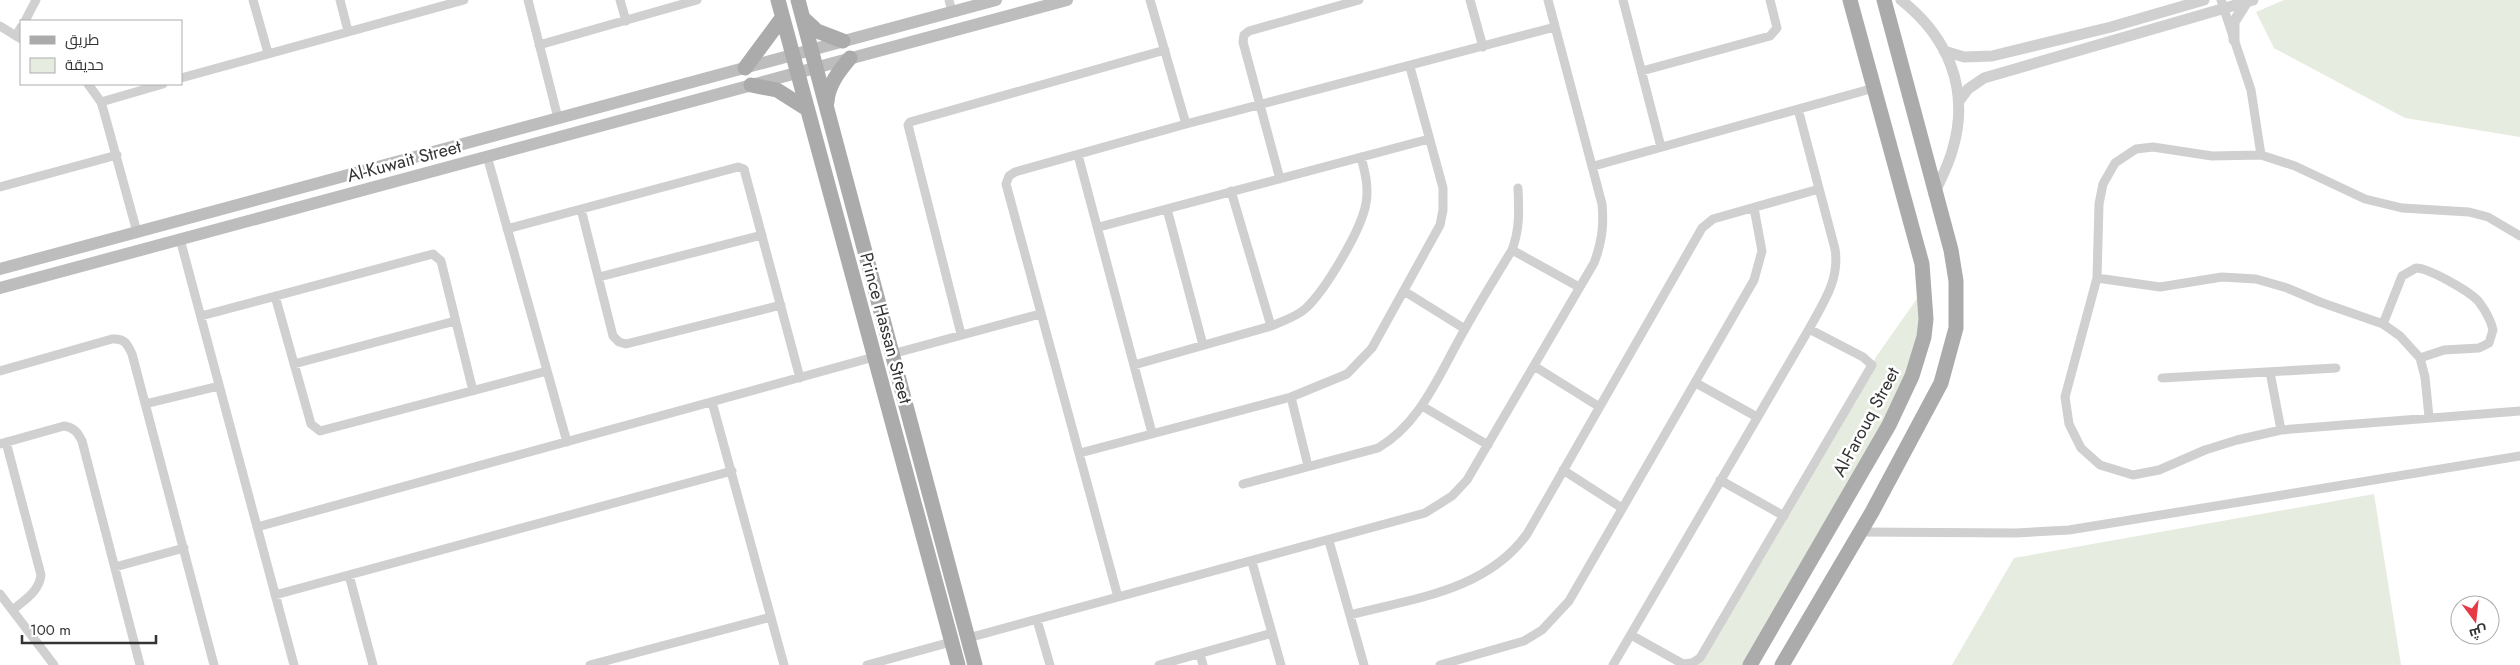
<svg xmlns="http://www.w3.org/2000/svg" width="2520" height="665" viewBox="0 0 2520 665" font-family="Jost,Cairo,sans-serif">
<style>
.green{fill:#e6ecdf}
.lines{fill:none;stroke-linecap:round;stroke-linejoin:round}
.minor{stroke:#d0d0d0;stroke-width:9}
.tertiary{stroke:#d0d0d0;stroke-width:11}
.secondary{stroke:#bdbdbd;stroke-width:12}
.primary{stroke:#ababab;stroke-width:15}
.labels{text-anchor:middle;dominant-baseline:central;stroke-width:5;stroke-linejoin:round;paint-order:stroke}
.street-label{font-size:18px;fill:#333;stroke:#fff}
</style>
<rect width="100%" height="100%" fill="#fff"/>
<path class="green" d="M2284,0H2520V137L2405,118L2274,48L2256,12Z
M1923,290L1912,376L1747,665H1698L1876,357Z
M2374,494L2401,665H1952L2014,558Z"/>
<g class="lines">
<path class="minor" d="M253,0L268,53
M340,0L348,31
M528,0L558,118
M620,0L626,21
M949,0L952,12
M1150,0L1186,124
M1470,0L1483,47
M1623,0L1661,147
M2221,0L2251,90L2261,155
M25,21L36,0
M0,26L21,39
M16,36L21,27
M539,45L697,0
M1642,71L1770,36L1777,28L1770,0
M181,78L464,0
M88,84L101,102L104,112L137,232
M101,102L163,84
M1078,155L1152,433
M487,156L567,442
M1594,166L1874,88
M1280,179L1243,42L1244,35L1249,31L1359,0
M0,187L117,155
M1231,191L1271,326
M581,209L613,336L619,342L626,344L781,305
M1167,209L1203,345
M1099,227L1429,139
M507,229L738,167L744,169L800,378
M2520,236L2488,217L2469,212L2402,208L2365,199L2295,166L2261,155L2212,156L2153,147L2136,149L2115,163L2103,184L2099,204L2097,278L2065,397L2069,424L2081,448L2100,465L2133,475L2159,470L2205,450L2237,440L2281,430L2520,411
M180,239L294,665
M1512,250L1579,287
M599,277L762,235
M2097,278L2160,287L2222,277L2256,279L2287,288L2320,302L2383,324L2400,336L2420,358L2425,377L2429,417
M1404,291L1465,329
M275,296L311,424L320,431L547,371
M201,316L433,254L441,261L473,391
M2383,324L2402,276L2416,268C2429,268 2471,292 2479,302C2485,310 2491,321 2493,330L2489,343L2479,348L2444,350L2420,358
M961,334L908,125L910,122L1165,50
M892,354L1040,314
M294,364L455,321
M1134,365L1271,326C1283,321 1296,317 1305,309C1325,291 1362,229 1366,203C1369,187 1365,172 1361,157
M1534,366L1598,406
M0,371L112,339C124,338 127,343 132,354L214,665
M2270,372L2281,430
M2162,378L2336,368
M1696,383L1757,417
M1291,397L1308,466
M712,402L784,665
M145,404L219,386
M1422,406L1488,445
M6,442L41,575C39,592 24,600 13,610
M0,444L64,426C74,427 78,433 82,441L140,665
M1080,453L1291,397L1347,374L1372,348L1440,225L1443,210V188L1410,67
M1563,470L1622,508
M1720,480L1784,516
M1243,484L1378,448C1422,422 1440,372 1465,329C1480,302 1496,276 1512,250C1520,229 1519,210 1518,188
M257,527L874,357
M1860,532L2016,533L2069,530L2520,456
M1329,541L1364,665
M1252,562L1281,665
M115,567L184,548
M349,575L373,665
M0,594L54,665
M275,595L732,471
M1118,597L1006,184L1009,176L1015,172L1186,124L1555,27
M1350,615C1414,598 1486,591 1527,534L1702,228L1713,219L1819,189
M1037,620L1050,665
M1631,635L1683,664L1692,663L1700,658L1872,365L1863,357L1809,329
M968,638L1425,513L1452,496L1467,480L1594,263C1602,242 1604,226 1602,204L1548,0
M1200,654L1203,665
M590,665L771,617
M867,665L951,642
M1159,665L1272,633
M1440,665L1524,641L1542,630L1569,601L1754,280L1762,251L1754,208
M1613,665L1809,329C1823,303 1840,280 1835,249L1798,109"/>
<path class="tertiary" d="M1901,0C1948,37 1970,89 1953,148C1949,164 1941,179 1934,194
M2234,40V22L2246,3
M1944,51L1964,57L1992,56L2111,27L2204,0
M1959,101L1968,89L1984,78L2253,0"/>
<path class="secondary" d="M0,269L996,0
M0,288L1067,0"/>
<path class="primary" d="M778,0L958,665
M798,0L975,665
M804,19L817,31L843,41
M745,68L782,18
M751,85L777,90L807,109
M827,102C828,85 839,71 850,58
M1750,665L1889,425L1912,376L1924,337L1926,319L1922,264L1850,0
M1782,665L1872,512L1941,383L1956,328V281L1951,250L1884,0"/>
</g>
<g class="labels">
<g class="street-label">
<text transform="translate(404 161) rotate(-15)">Al-Kuwait Street</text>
<text transform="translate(886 328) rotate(75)">Prince Hassan Street</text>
<text transform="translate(1866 422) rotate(-62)">Al-Farouq Street</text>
</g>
</g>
<rect x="20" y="20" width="162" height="65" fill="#ffffff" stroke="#adadad"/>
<rect x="30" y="36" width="25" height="8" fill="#ababab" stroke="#adadad"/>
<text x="65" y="45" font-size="15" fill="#333333">طريق</text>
<rect x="30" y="58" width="25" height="15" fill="#e6ecdf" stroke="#adadad"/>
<text x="65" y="70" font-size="15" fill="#333333">حديقة</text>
<g transform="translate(2475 620) rotate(165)"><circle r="24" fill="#ffffff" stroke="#adadad"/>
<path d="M0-4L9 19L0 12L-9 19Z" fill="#e63946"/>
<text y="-8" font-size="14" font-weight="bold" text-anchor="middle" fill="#333333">ش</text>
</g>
<path d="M22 635v8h134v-8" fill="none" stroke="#333333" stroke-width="2.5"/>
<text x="30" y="635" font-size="15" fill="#333333" stroke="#ffffff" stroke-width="4" paint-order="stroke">100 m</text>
</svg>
